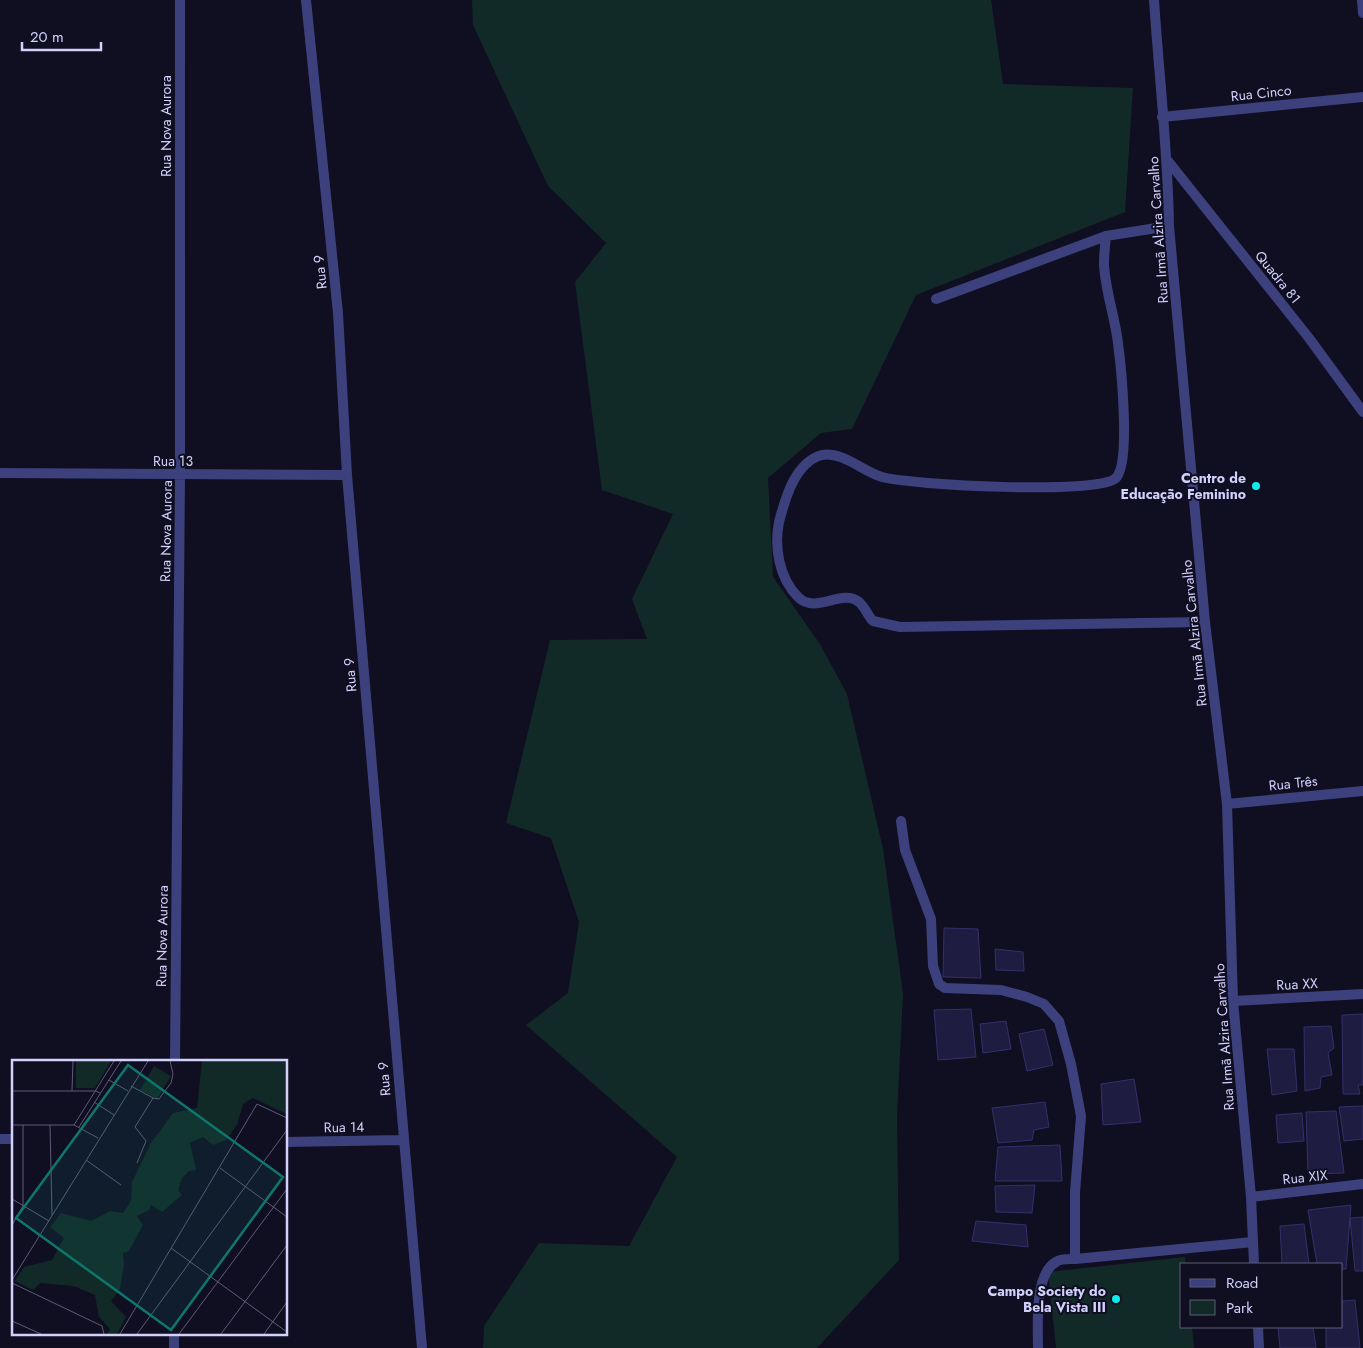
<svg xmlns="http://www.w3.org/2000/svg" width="1363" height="1348" viewBox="0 0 1363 1348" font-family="Jost,sans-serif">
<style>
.green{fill:#122a27}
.building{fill:#1f1c41;stroke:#342f6b}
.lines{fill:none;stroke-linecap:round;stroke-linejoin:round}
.service{stroke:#3c417d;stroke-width:10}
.minor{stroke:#3c417d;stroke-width:10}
.tertiary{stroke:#3c417d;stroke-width:10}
.poi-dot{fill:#0decea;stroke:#100e21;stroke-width:2}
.labels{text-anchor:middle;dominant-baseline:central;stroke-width:4;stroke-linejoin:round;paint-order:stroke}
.street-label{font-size:14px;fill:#d1d1fc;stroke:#100e21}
.poi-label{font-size:14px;font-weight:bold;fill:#d1d1fc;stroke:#100e21;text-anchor:end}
.inset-road{fill:none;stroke:#5d5c79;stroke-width:1}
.view{fill:#0f766e;fill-opacity:0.15;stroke:#0f766e;stroke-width:2.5}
.inset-edge{fill:none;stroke:#d1d1fc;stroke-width:2.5}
</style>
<rect width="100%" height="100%" fill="#100e21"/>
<path class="green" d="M472,0H991L1003,84L1133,88L1125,212L916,295L852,429L821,433L768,478L773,577L820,644L847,694L883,849L903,993L897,1116L899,1260L817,1348H483L484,1326L539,1243L629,1246L677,1157L526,1025L568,993L579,922L551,838L506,823L550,640L647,639L632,599L673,514L602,490L575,282L606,243L548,186L473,25Z
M1185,1257L1186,1264H1182V1327H1192L1194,1348H1056L1048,1272Z"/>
<path class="building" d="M944,928L978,929L981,978L943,977Z
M995,949L1023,952L1024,971L996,970Z
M971,1009L976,1057L938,1060L934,1010Z
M1363,1014V1085H1358L1360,1094H1343L1342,1015Z
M1006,1021L1011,1049L983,1053L980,1024Z
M1331,1026L1334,1048L1328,1053L1332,1075L1321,1077L1320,1088L1305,1091L1304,1027Z
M1044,1029L1053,1065L1027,1071L1019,1034Z
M1267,1049H1294L1297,1091L1272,1095Z
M1134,1079L1141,1122L1103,1125L1101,1084Z
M1045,1102L1049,1127L1034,1130L1032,1140L998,1143L992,1108Z
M1363,1106V1139L1344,1141L1339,1107Z
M1336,1111L1344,1173L1308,1174L1306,1112Z
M1302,1113L1304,1141L1278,1143L1276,1115Z
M1060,1145L1062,1181H995L998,1147Z
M1035,1185L1032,1213L996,1212L995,1186Z
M1351,1205L1346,1269H1342V1264H1317L1308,1210Z
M1363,1217V1271H1355L1350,1218Z
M976,1221L1026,1225L1028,1247L972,1241Z
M1304,1224L1309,1264H1282L1280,1226Z
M1355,1300L1360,1348H1326V1327H1342V1301Z
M1278,1327H1313L1316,1348H1280Z"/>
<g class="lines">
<path class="service" d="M936,299L1106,236L1169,226
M900,627L873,621C868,616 865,607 859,602C841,588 816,615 798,597C779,578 774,547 779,522C785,499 795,462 822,455C842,451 864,472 882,477C910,485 1099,495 1116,478C1131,463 1121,366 1118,343C1115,317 1105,290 1104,264C1104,255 1105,245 1106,236"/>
<path class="minor" d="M306,0L338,313L347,475L422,1348
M1362,0L1363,13
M1162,117L1363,97
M1168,161L1309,338L1363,412
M0,473L347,475
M900,627L1205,622
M1227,804L1363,791
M901,821L905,850L931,919L933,966L939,984L945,988L1001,990L1027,997L1044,1004L1059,1021L1071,1064L1081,1116L1075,1192V1259C1069,1259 1061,1258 1056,1262C1034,1274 1038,1326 1038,1348
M1233,1001L1363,994
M175,1062L180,475V0
M0,1139H14
M286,1142L403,1140
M1251,1197L1363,1184
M1075,1259L1253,1242
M174,1348V1334"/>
<path class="tertiary" d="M1154,0C1159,75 1168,151 1169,226L1205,622L1227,804L1233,1001L1251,1197L1254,1264
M1258,1327L1259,1348"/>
</g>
<g class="poi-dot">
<circle cx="1256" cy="486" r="5"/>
<circle cx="1116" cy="1299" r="5"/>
</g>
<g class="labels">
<g class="street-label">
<text transform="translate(1261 93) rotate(-6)">Rua Cinco</text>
<text transform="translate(166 126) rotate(-90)">Rua Nova Aurora</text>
<text transform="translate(1158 230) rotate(-94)">Rua Irmã Alzira Carvalho</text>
<text transform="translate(320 272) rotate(-96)">Rua 9</text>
<text transform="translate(1278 277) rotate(51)">Quadra 81</text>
<text x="173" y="461">Rua 13</text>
<text transform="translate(166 531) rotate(-89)">Rua Nova Aurora</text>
<text transform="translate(1194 633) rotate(-96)">Rua Irmã Alzira Carvalho</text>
<text transform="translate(350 675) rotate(-95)">Rua 9</text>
<text transform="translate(1293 783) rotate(-6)">Rua Três</text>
<text transform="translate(162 936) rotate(-89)">Rua Nova Aurora</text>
<text transform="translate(1297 984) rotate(-3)">Rua XX</text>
<text transform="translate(1224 1037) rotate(-94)">Rua Irmã Alzira Carvalho</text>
<text transform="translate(384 1079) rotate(-95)">Rua 9</text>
<text transform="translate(344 1127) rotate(-1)">Rua 14</text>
<text transform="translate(1305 1177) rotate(-6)">Rua XIX</text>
</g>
<g class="poi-label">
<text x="1246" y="478">Centro de<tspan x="1246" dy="16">Educação Feminino</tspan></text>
<text x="1106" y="1291">Campo Society do<tspan x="1106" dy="16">Bela Vista III</tspan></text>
</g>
</g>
<g transform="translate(12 1060)">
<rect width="275" height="275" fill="#100e21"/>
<path d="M64,1H99L83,28H64ZM190,1H275V54L241,38L231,44L225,65L214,80L201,85L191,77L178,83L184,110L177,111L170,118L166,130L170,135L150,152L139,145L137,150L125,156L131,165L117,191L111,193L112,204L108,229L99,241L114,257L105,274H95L98,269L87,257L83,235L62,226L28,223L21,230L3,221L12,207L40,200L52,178L38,167L49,153L79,161L98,151L111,153L119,141L120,122L139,83L161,53L185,48ZM142,6L159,16L145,39L128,30Z" fill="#122a27"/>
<path class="inset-road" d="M97,20L116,31M119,26L141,38M0,31H84L88,33M60,31L61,1M82,42L102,55M0,65H62L86,78M11,65V146M38,65L40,155M62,65L102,1M67,67L109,1M74,100L109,125M125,103L134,81L123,67L141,38L147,39L159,23L161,14L158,1M208,108L275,157M0,139L37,161M0,165L11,146M159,188L275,272M0,220L136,1M0,223L90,266L92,274M0,261L29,274M108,274L245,44L275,58M125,274L275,70M167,274L275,129M209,274L275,185M252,274L275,242"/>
<path class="view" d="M116,5L271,117L159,270L4,158Z"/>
<rect width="275" height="275" class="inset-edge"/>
</g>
<rect x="1180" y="1263" width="162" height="65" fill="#100e21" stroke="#5d5c79"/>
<rect x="1190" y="1279" width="25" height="8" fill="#3c417d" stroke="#5d5c79"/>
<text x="1226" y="1288" font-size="15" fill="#d1d1fc">Road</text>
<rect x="1190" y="1300" width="25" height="15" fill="#122a27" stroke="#5d5c79"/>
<text x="1226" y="1313" font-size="15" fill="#d1d1fc">Park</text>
<path d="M22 42v8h79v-8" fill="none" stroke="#d1d1fc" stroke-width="2.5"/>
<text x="30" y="42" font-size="15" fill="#d1d1fc" stroke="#100e21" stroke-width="4" paint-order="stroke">20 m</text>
</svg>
